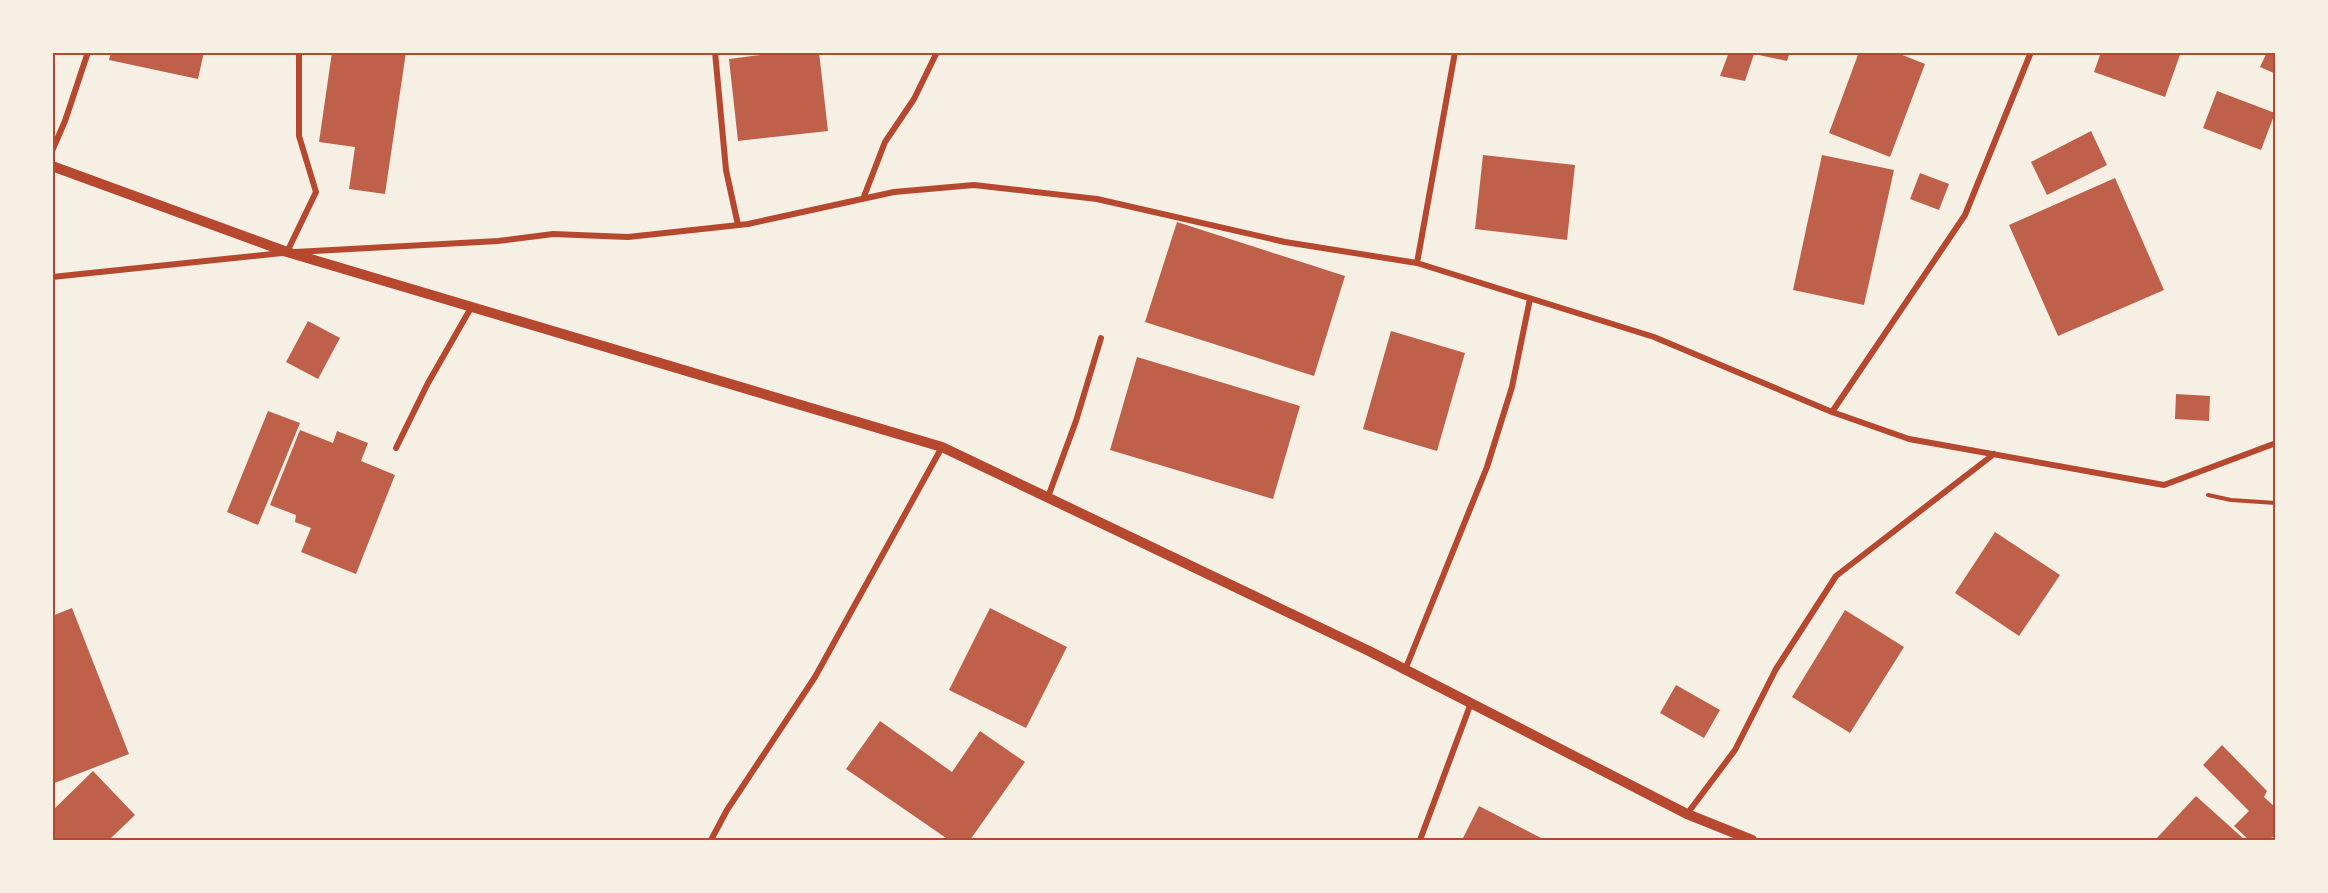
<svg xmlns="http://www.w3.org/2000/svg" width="2328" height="893" viewBox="0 0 2328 893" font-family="Quicksand,sans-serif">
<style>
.building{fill:#bf614a}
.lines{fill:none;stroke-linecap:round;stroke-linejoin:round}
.path{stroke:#b5482f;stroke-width:4}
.minor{stroke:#b5482f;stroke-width:6}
.tertiary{stroke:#b5482f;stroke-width:10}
.neatline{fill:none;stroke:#b5482f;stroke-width:2}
</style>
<rect width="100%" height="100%" fill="#f6efe4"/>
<path class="building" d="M111,52H204L198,79L109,60Z
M332,52H406L385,194L349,189L355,147L319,142Z
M782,52H819L828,131L738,141L729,59Z
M1729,52H1790L1787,61L1754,54L1745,81L1720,76Z
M1859,52H1895L1925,64L1890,157L1829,133Z
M2101,52H2181L2165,97L2094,72Z
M2267,52H2276V74L2260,67Z
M2217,91L2275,113L2261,150L2203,128Z
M2091,131L2107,165L2047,195L2031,162Z
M1483,155L1575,165L1567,240L1475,229Z
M1822,155L1894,170L1864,305L1793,290Z
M1920,173L1949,184L1939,210L1910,199Z
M2115,178L2164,290L2058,336L2009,225Z
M1177,222L1345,276L1314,376L1145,322Z
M308,321L340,338L318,379L286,362Z
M1391,331L1465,353L1437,451L1363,429Z
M1137,357L1300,406L1273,499L1110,450Z
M2176,394L2210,396L2209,421L2175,419Z
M268,411L300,423L258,525L227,512Z
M300,430L333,443L337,431L368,443L361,461L395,475L356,574L301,552L311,528L295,522L296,515L270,505Z
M1995,532L2060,575L2019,636L1955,593Z
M72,608L129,754L52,784V616Z
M990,608L1067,647L1026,728L949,690Z
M1845,610L1904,647L1850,733L1792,697Z
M1676,685L1720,710L1704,738L1660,713Z
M880,721L952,772L980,731L1025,762L970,840H949L846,769Z
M2222,745L2267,791L2264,797L2276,808V834L2269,840H2249L2234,826L2249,811L2203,765Z
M93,771L135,815L109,840H52V811Z
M2196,796L2245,840H2155Z
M1479,806L1545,840H1462Z"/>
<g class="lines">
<path class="path" d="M2208,495L2231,500L2276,503"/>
<path class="minor" d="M715,52L726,170L738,225
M52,151L65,121L88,52
M863,199L885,142L914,99L937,52
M287,252L316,192L299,136V52
M295,252L498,241L553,234L628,237L748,224L894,192L974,185L1097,199L1285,242L1417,263L1654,337L1832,412L1909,439L2164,485L2276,443
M1417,263L1455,52
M52,277L282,253
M1832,412L1965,215L2031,52
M396,448L428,383L472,306
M1048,497L1076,421L1101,338
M1405,670L1487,467L1512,387L1530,299
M1687,814L1735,750L1776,669L1836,576L1994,454
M711,840L727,810L815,677L942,447
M1420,840L1471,703"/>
<path class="tertiary" d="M52,166L287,252L942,447L1369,651L1687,814L1752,840"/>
</g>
<rect width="2328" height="893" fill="none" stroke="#f6efe4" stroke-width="108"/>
<rect x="54" y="54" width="2220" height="785" class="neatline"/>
</svg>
